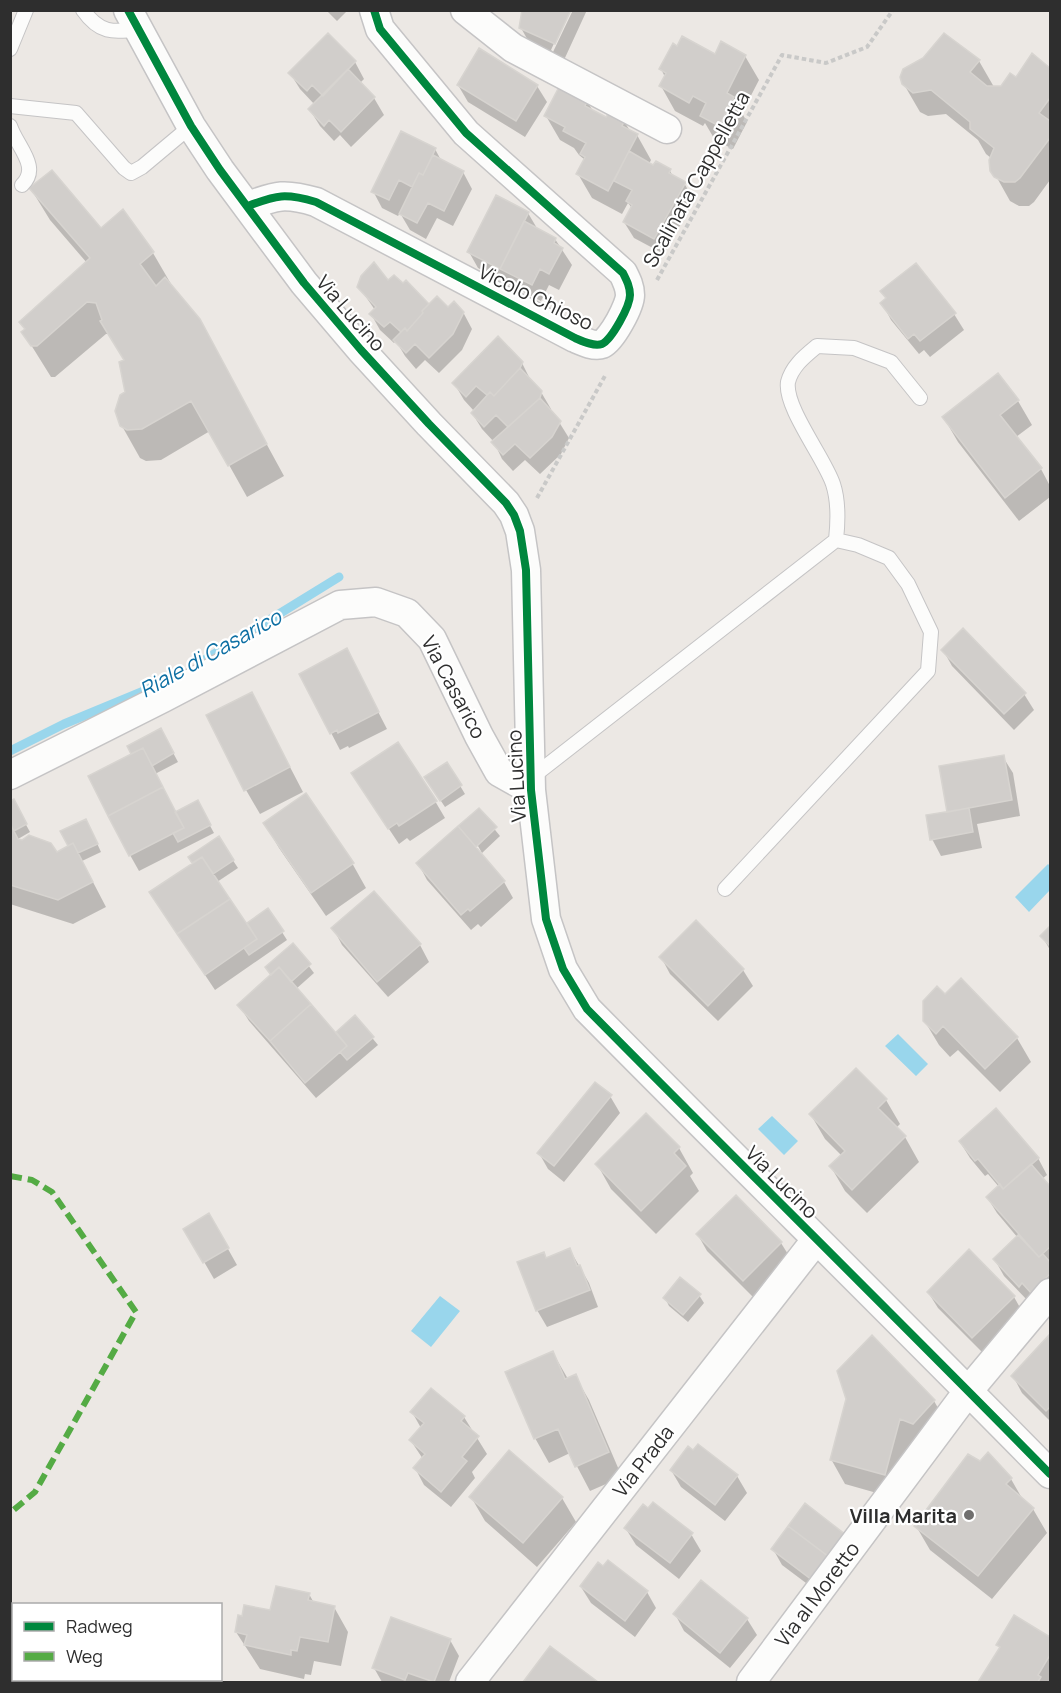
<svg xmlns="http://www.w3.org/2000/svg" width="1061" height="1693" viewBox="0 0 1061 1693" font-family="Manrope,sans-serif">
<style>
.water{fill:#99d6ec}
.shadow{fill:#0003}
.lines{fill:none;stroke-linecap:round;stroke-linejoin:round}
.stream{stroke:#99d6ec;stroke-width:9}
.building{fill:#d1cecb;stroke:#d7d4d0;stroke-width:1.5}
.service-casing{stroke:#c5c4c5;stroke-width:16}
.minor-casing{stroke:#c5c4c5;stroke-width:31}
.path{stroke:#c9c9c8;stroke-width:4;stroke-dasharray:4.5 3;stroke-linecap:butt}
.service{stroke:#fcfcfb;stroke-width:14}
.minor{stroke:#fcfcfb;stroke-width:28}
.quiet{stroke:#54ab44;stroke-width:6;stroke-dasharray:12 6;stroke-linecap:butt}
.cycleway-casing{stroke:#fff;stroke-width:11}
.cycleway{stroke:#00873e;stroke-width:8}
.poi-dot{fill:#706f6e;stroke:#fff;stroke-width:2}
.labels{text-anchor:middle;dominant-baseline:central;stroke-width:4.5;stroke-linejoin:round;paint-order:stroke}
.street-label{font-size:20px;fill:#2e2e2e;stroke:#fff}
.poi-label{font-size:20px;font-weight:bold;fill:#2e2e2e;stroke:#fff;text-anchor:end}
.water-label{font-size:21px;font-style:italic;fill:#0d6fa3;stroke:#fff}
</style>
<rect width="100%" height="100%" fill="#ece8e4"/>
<path class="water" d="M1048,864L1050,866V890L1029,912L1015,897Z
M898,1034L928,1064L916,1076L885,1046Z
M772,1116L798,1141L784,1155L758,1129Z
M440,1296L460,1311L431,1347L411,1331Z"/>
<path class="shadow" d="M326,10H348L337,21Z
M569,10L551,50L553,52L573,10H587L564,60L530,44L521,28Z
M328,35L355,62L364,79L360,83L374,98L384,115L351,147L340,135L334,141L320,126L310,110L315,105L300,89L290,73Z
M1033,55L1050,70V180L1034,202L1029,206H1019L1010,201L996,176L991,158L986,154L978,140L946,114L928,116L920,112L902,81L979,61L994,87L1001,88L1016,80Z
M715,56H745L759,80L742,113L747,122L733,149L715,140L705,123L703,126L675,111L661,86L665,77L661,69Z
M458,85L537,86L547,102L525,137L468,102Z
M587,101L594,113L607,119L624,121L630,131L637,135L651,160L649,164L670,171L674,178L684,183L694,200L664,254L634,238L624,222L632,208L628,203L622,214L592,198L578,174L585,160L579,155L574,148L560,140L546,116Z
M435,149L442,162L463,172L472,189L453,226L437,218L426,239L410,230L400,213L398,216L382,208L373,191Z
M31,189L100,230L153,253L171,284L217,353L284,476L247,497L210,431L161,460L146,461L140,458L122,426L127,392L125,361L109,334H106L55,377H51L23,332L26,330L21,322L87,263L50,220Z
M528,213L538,230L555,239L572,265L559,290L549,285L541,301L478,268L469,252Z
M388,282L429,306L463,312L472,329L462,350L439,373L425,360L416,369L405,356L396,341L394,343L380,330L371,314L375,310L359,287Z
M882,303L954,314L964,330L930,357L924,350L919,354L891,320Z
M522,363L531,381L541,392L551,409L550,411L559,422L569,438L561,454L540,474L525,460L513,471L502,459L494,442L482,429L472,413L474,411L464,400L454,383Z
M1018,401L1032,425L1016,437L1041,469L1050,486V497L1019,521L958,442L944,418Z
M943,650L1024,694L1034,710L1014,730L952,666Z
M355,667L387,729L349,748L348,746L340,750L301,675Z
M252,694L303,792L260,814L246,790Z
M161,730L178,762L155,774L176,813L197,802L214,833L139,871L130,855L133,755L129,747Z
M1003,757L1013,773L1020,816L977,824L982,848L941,856L932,839Z
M447,764L465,794L445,807L431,786Z
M363,790L435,801L445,818L410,841L407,838L399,844Z
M13,801L30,832L18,839L56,854L70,847L90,828L101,852L82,861L106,907L73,924L10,904V803Z
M479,810L500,836L482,853L474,839L471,841L476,849L504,882L513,898L481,927L478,924L471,930L427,880L418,863L462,833L460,827Z
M265,824L352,863L366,888L326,916L279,848Z
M218,838L238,868L217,882L246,925L268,910L287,940L215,990L161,909L194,864L190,857Z
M374,893L420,945L429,962L388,997L342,945L333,928Z
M1050,928V950L1042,936Z
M293,945L314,973L296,989L341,1041L338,1032L355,1017L378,1045L316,1098L249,1021L239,1005L272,976Z
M661,957L743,970L753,986L718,1021L670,974Z
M945,996L1017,1038L1031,1062L1000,1092L958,1050L950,1057L939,1045L924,1020Z
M610,1096L620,1113L564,1182L548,1169L539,1153Z
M886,1100L900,1124L896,1128L905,1137L919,1162L867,1213L845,1191L831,1167L842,1156L825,1139L811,1115Z
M646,1115L679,1148L693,1173L690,1176L699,1191L656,1234L611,1189L597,1164Z
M960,1142L1038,1158L1047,1175L1042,1179L1050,1188V1299L1029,1302L1004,1276L995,1260L1018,1238L997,1213L987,1197L999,1187L988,1174L985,1176L970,1158Z
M736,1197L781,1243L791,1259L753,1297L707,1251L698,1235Z
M209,1215L237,1265L214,1279L185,1229Z
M570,1250L589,1283L598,1307L547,1327L537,1310L546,1259Z
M928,1292L1014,1297L1023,1313L983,1353L938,1308Z
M699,1295L704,1303L688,1322L669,1306L665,1298Z
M1050,1336V1421L1022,1393L1013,1376Z
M872,1337L934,1401L948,1425L898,1499L845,1484L831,1459Z
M553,1353L568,1379L575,1376L589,1400L622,1477L590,1491L570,1453L549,1463L535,1438Z
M412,1412L464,1417L487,1454L472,1472L475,1478L451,1507L424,1485L415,1468L423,1459L411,1441L421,1428Z
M698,1446L737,1476L747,1493L725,1521L681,1487L671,1470L694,1452Z
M980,1463L1011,1479L1023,1500L1033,1509L1047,1533L992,1599L930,1550L916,1526Z
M471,1497L562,1498L576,1522L537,1567L485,1521Z
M805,1506L822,1595L782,1565L773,1549Z
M626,1529L691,1534L701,1551L679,1579L636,1545Z
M581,1587L647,1592L656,1608L635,1637L591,1603Z
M309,1594L314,1603L334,1607L348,1632L341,1666L314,1661L311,1675L305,1674L304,1679L260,1669L236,1632Z
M675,1614L747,1619L757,1635L730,1668L684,1631Z
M1015,1617L1050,1639V1682H980L1000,1649L998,1645Z
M450,1640L459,1656L449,1682H382L374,1668Z
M550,1649L596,1682H525Z
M102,1680H151L154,1682H104Z"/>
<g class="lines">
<path class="stream" d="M201,662L339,577
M10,751L64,724L168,681"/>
</g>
<path class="building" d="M522,10H571L555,44L519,28Z
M328,33L356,61L323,96L312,85L307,91L288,73Z
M944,33L980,60L970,72L987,86H1001L1010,73L1016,77L1032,53L1050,68V98L1039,113L1050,121V138L1020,178L1015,182H1004L994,177L990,171L989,160L994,148L970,129V122L931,90L913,93L902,84L900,77L903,69L923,58Z
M682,36L715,54L721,41L746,55L727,93L734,97L719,126L700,116L706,103L693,96L689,103L659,86L666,73L659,69L673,43L677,46Z
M479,48L538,85L516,121L457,85Z
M348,69L375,97L341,132L329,120L324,126L308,109Z
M560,85L588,100L585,106L606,117L610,112L625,120L622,126L638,134L608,191L576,174L585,157L580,154L586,143L563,131L565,127L544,116Z
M401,131L436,148L423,175L419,173L412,187L399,180L389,200L371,192Z
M629,151L653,165L656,161L671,169L669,173L686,182L654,239L623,222L632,205L626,201L632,190L614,181Z
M433,155L464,171L444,211L428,203L417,223L399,214L419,173L423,175Z
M52,170L101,228L123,209L154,252L140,264L156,286L165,277L200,319L267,444L228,466L191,401L142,429L127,430L120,426L115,411L120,395L125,392L119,362L124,360L100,321L102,320L96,303L87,302L37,346H31L21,332L25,329L19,322L90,258L29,188Z
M496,195L529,212L500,269L467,252Z
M524,221L556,238L554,243L563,248L549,274L540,269L532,285L500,269Z
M374,262L388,280L394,275L403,283L406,280L429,304L422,311L423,313L407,331L405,328L401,332L390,322L384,327L369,314L376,307L357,287L361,276Z
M916,263L956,313L920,341L914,334L908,339L880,303L886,298L880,291Z
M437,296L448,307L454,301L464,312L453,334L429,358L415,344L406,353L393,340L405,328L407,331L423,313L422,311Z
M498,336L523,362L520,368L494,396L490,392L487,395L476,386L466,397L452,383Z
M520,368L542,391L540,398L508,427L496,415L484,427L471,413L490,392L494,396Z
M998,373L1019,400L1000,415L1042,468L1005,498L942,417Z
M540,398L561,421L552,437L530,458L515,444L503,455L491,442Z
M963,628L1026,693L1004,714L941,650Z
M347,648L379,712L338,733L337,730L330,734L299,674Z
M252,692L290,767L244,791L206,715Z
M161,728L174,753L152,766L143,748L131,754L127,746Z
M398,742L437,801L399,826L397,823L388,829L351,773Z
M143,748L163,787L108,816L88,776Z
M1004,755L1012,800L947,812L939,766Z
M447,762L462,785L440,801L424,777Z
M163,787L184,828L129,856L108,816Z
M306,793L354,863L311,893L263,823Z
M14,799L27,824L14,831L10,823V801Z
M198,800L211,825L178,842L173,833L184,828L175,812Z
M479,808L497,827L476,847L458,826Z
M969,808L973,832L930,840L926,815Z
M86,819L98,844L78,853L73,843L68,846L60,831Z
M10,823L18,839L22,840L29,835L51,843L57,852L73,843L93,882L58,900L10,885Z
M458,826L505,881L470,911L468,909L461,915L416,863Z
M219,836L234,860L213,874L202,857L192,863L188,857Z
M202,857L230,899L177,934L149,892Z
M374,891L421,944L377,982L331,928Z
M230,899L257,939L205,975L177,934Z
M268,908L284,931L249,955L244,948L257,939L247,923Z
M696,920L744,969L708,1006L659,957Z
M1050,926V946L1040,936Z
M293,943L311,964L291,982L279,967L271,975L265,967Z
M279,967L311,1004L270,1041L237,1005Z
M961,978L1018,1037L985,1069L943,1026L936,1034L923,1021V1001L937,986L945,994Z
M311,1004L347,1046L305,1083L270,1041Z
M355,1015L374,1037L347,1060L340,1052L347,1046L336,1032Z
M856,1068L887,1099L878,1108L906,1136L852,1190L829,1166L845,1151L809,1114Z
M595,1082L612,1095L554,1166L537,1153Z
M996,1108L1039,1158L1003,1189L978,1159L975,1161L959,1141Z
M646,1113L680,1147L674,1153L686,1166L641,1211L595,1164Z
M1031,1164L1050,1186V1247L1039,1257L986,1197L1000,1184L1003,1189Z
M736,1195L782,1242L743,1281L696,1234Z
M209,1213L229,1248L203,1263L183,1229Z
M1018,1235L1039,1257L1043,1254L1050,1262V1274L1031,1293L1022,1283L1019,1287L993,1259Z
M570,1248L577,1266L580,1265L590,1290L536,1311L517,1262L544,1252L546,1258Z
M969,1249L1015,1296L972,1338L927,1292Z
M680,1277L701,1294L683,1315L663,1298Z
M1050,1334V1407L1046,1411L1011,1376Z
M872,1335L935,1400L913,1424L900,1419L885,1475L830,1460L846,1399L837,1371Z
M553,1351L565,1379L576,1374L609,1452L575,1467L558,1429L534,1439L505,1372Z
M431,1388L465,1416L461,1421L479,1436L462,1457L467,1461L441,1492L413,1468L425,1454L409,1440L424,1423L410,1412Z
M698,1444L738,1475L715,1505L670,1470L688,1446L693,1450Z
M509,1450L563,1497L523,1543L469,1497Z
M988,1452L1012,1478L1006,1484L1034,1508L978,1576L914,1526L968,1454L980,1461Z
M653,1502L693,1533L670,1563L624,1528L643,1504L648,1508Z
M805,1503L846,1535L829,1557L788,1526Z
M788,1526L829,1557L812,1580L771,1549Z
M608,1560L648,1591L625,1621L580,1586L598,1562L603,1566Z
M701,1580L748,1618L720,1653L673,1614Z
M276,1586L310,1593L308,1600L335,1606L328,1642L300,1637L297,1651L291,1650V1655L244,1645L247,1635L235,1632L238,1615L242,1616L244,1605L270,1610Z
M1014,1615L1050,1637V1655L1038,1675L1041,1677L1038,1682H978L1000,1647L996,1645Z
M391,1617L451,1639L434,1682L408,1673L405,1680L372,1668Z
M550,1646L598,1682H523Z
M101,1680H153L156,1682H104Z"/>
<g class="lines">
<g class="service-casing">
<path id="service" d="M83,10C99,33 113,33 138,29
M10,49L26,10
M10,106L76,113L124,168L131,173L142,167L191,126
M10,126C17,147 41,167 22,185
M531,778L836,540C838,522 839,502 833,484C825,459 784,407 788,382C792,366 805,356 817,346L854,348L891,362L920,398
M725,889L928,671L931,632L908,584L889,558L858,545L836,540"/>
</g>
<g class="minor-casing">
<path id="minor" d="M128,10L191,126L220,170L304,283L361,350L429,424L506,503L514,515L520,531L526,570L531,790L546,919L563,969L587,1009C741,1165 897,1318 1050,1474
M465,10L513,48L667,129
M248,206C277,195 285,193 316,202L575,338C582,341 594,347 602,344C612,339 630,306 630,295C630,287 627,281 623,273L466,133L380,29L374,10
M10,775L163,698L340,605L376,602L407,613L432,639L479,736L499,772L531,790
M470,1682L816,1240
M751,1682L969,1390L1050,1293"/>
</g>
<path class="path" d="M657,280L782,55L826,63L867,47L893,10
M537,498L606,374"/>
<use href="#service" class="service"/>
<use href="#minor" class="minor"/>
<path class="quiet" d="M10,1176L32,1180L52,1192L136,1312L35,1492L10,1513"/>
<g class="cycleway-casing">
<path id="cycleway" d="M128,10L191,126L220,170L304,283L361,350L429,424L506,503L514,515L520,531L526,570L531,790L546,919L563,969L587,1009C741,1165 897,1318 1050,1474
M248,206C277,195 285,193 316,202L575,338C582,341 594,347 602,344C612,339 630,306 630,295C630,287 627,281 623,273L466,133L380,29L374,10"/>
</g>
<use href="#cycleway" class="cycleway"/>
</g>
<circle class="poi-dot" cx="969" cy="1515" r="6"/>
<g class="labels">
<g class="street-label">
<text transform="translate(696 179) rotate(-61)">Scalinata Cappelletta</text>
<text transform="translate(536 297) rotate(26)">Vicolo Chioso</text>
<text transform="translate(351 313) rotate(49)">Via Lucino</text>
<text transform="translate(454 687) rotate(62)">Via Casarico</text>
<text transform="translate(516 776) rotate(-93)">Via Lucino</text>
<text transform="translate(782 1182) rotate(45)">Via Lucino</text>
<text transform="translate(643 1461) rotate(-52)">Via Prada</text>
<text transform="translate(817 1594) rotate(-53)">Via al Moretto</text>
</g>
<g class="poi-label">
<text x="957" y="1515">Villa Marita</text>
</g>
<g class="water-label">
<text transform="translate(210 653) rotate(-29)">Riale di Casarico</text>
</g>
</g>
<rect width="1061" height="1693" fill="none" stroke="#2e2e2e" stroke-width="24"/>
<rect x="12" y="1603" width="210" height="78" fill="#ffffff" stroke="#ababab" stroke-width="1.5"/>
<rect x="24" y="1622" width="30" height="9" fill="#00873e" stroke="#ababab" stroke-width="1.5"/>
<text x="66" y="1633" font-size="18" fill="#2e2e2e">Radweg</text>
<rect x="24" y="1652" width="30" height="9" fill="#54ab44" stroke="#ababab" stroke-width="1.5"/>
<text x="66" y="1663" font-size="18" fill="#2e2e2e">Weg</text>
</svg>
